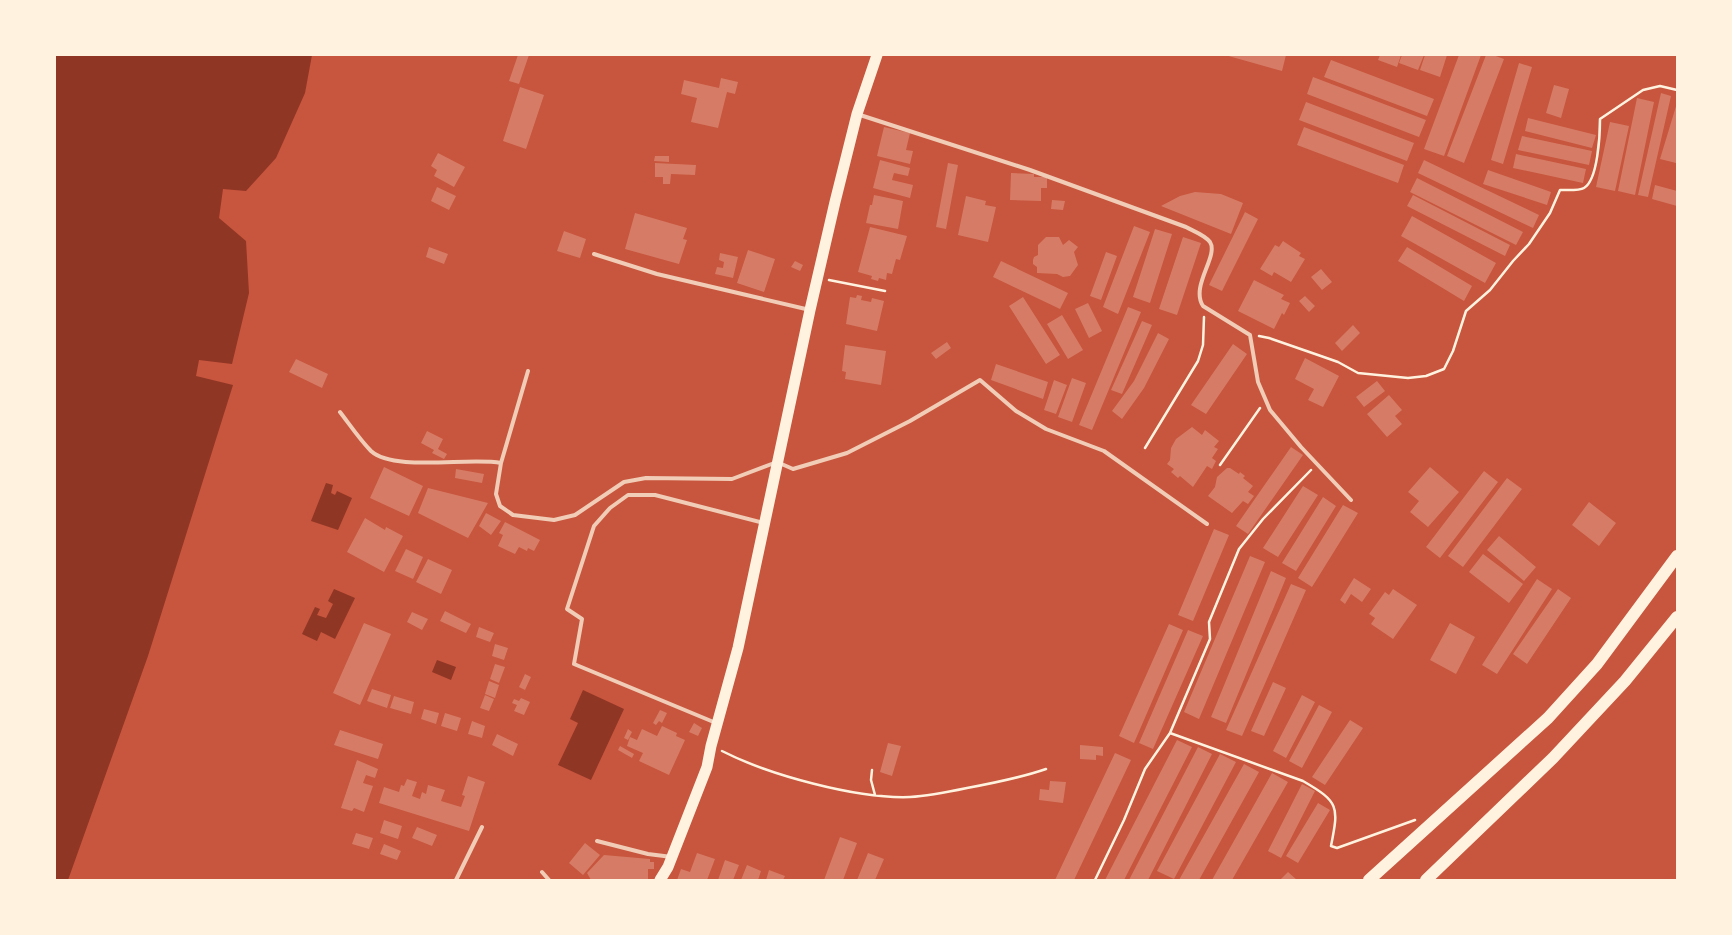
<svg xmlns="http://www.w3.org/2000/svg" width="1732" height="935" viewBox="0 0 1732 935" font-family="'DejaVu Sans',sans-serif">
<style>
.water{fill:#8f3625}
.building{fill:#d67c66}
.lines{fill:none;stroke-linecap:round;stroke-linejoin:round}
.path{stroke:#fff3e0;stroke-width:2.5}
.minor{stroke:#f1ccb7;stroke-width:4}
.trunk{stroke:#fff3e0;stroke-width:11}
.motorway{stroke:#fff3e0;stroke-width:12}
</style>
<rect width="100%" height="100%" fill="#c8553d"/>
<path class="water" d="M55,55H312L305,93L276,158L246,191L223,189L219,218L246,241L249,293L232,364L199,360L196,376L233,385L148,656L68,880H55Z
M326,483L333,485L331,493L335,495L337,491L352,498L338,530L311,521Z
M334,589L355,598L335,639L321,632L317,641L302,634L315,607L320,609L317,615L326,618L333,604L328,601Z
M437,660L456,667L451,680L432,672Z
M583,690L624,709L591,780L558,765L578,723L570,719Z"/>
<path class="building" d="M518,55H529L519,84L509,81Z
M1225,55H1286L1282,71Z
M1380,55H1401L1397,67L1378,60Z
M1402,55H1424L1418,70L1399,63Z
M1425,55H1447L1440,77L1420,70Z
M1459,55H1481L1444,156L1424,149Z
M1486,55H1493L1504,59L1464,163L1447,156Z
M1331,60L1434,99L1427,116L1324,77Z
M1519,63L1532,67L1503,164L1491,160Z
M1313,77L1426,120L1419,137L1307,94Z
M721,78L738,82L735,94L727,92L718,128L691,122L697,98L681,94L684,80L719,88Z
M1554,85L1569,89L1561,118L1546,113Z
M520,87L544,95L526,149L503,141Z
M1661,93L1671,96L1648,197L1638,195Z
M1637,98L1654,102L1635,195L1618,191Z
M1306,102L1414,143L1407,161L1299,120Z
M1677,103V160L1676,163L1660,159Z
M1528,118L1596,135L1592,148L1525,131Z
M1610,122L1629,126L1615,191L1596,187Z
M884,127L910,133L906,150L913,151L910,164L877,156Z
M1304,127L1404,165L1398,183L1297,145Z
M1522,136L1592,151L1589,165L1518,150Z
M438,153L465,167L454,187L434,176L437,170L431,166Z
M1516,154L1586,169L1583,183L1513,168Z
M655,156H669V162L654,161Z
M880,160L910,168L908,176L894,173L892,180L913,185L910,198L873,188Z
M1424,160L1539,215L1533,228L1418,173Z
M655,163L696,165L695,175L671,174L670,184H663V177H655Z
M948,163L958,165L946,229L936,227Z
M1488,170L1551,192L1547,205L1483,184Z
M1011,173L1034,174V177H1047V188H1041V201L1010,200Z
M1417,178L1523,232L1516,245L1410,192Z
M1655,185L1677,191V206L1652,199Z
M437,187L456,196L449,210L431,201Z
M1195,192L1221,194L1243,203L1231,234L1161,206L1180,196Z
M874,195L903,201L898,229L866,223L870,205H872Z
M1413,195L1510,245L1505,256L1407,206Z
M966,196L986,201L985,205L996,207L988,242L958,235Z
M1052,200L1065,201L1063,210L1051,209Z
M1245,212L1258,219L1222,291L1209,285Z
M635,213L687,228L683,239L687,240L679,264L625,249Z
M1412,216L1496,263L1485,283L1401,236Z
M1134,226L1150,232L1118,314L1103,307Z
M870,227L907,236L900,260L896,259L892,274L887,273L886,280L879,278L878,281L871,279L872,276L858,272Z
M1155,229L1172,234L1150,303L1133,297Z
M564,231L586,239L580,258L557,251Z
M1046,237H1059L1063,245L1069,240L1078,247L1074,252L1078,265L1070,276L1063,277L1057,274L1037,273V267L1033,264V260L1034,257L1038,255V245Z
M1183,237L1201,243L1177,315L1159,309Z
M1283,241L1301,253L1299,256L1305,259L1291,282L1274,272L1272,276L1260,269L1275,245L1279,247Z
M429,247L448,254L444,264L426,257Z
M1407,247L1472,286L1464,301L1398,261Z
M748,250L775,259L764,292L737,283Z
M1106,252L1117,256L1101,300L1090,296Z
M720,253L738,257L733,278L715,274L717,267L723,268L724,262L719,260Z
M795,261L803,265L800,271L791,267Z
M1001,261L1068,293L1060,309L993,277Z
M1321,269L1332,282L1322,290L1311,277Z
M1254,280L1284,295L1281,299L1290,303L1284,315L1282,313L1274,329L1238,311Z
M857,295L862,296L861,300L871,302L872,298L884,301L877,331L846,324L850,297L856,298Z
M1305,296L1315,306L1309,312L1299,301Z
M1023,297L1060,355L1046,364L1009,306Z
M1088,303L1102,331L1089,338L1075,309Z
M1128,307L1141,312L1092,430L1079,425Z
M1062,315L1083,350L1068,359L1047,324Z
M1142,321L1152,325L1122,394L1111,390Z
M1353,325L1360,333L1342,351L1335,343Z
M1158,333L1169,339L1144,388L1122,419L1112,411L1134,381Z
M947,342L951,348L936,359L931,353Z
M1233,344L1247,354L1206,414L1191,405Z
M845,345L886,351L881,385L845,379L846,372L842,371Z
M1305,358L1339,376L1323,407L1308,400L1314,389L1295,379Z
M296,359L328,374L322,388L289,372Z
M996,364L1048,382L1043,399L991,380Z
M1072,378L1086,383L1072,422L1058,417Z
M1054,380L1067,385L1056,414L1044,410Z
M1377,381L1385,391L1364,407L1356,397Z
M1389,395L1402,410L1395,416L1402,424L1387,437L1367,414Z
M1192,427L1202,435L1205,430L1219,441L1214,447L1218,449L1212,458L1216,461L1212,469L1207,466L1193,487L1180,476L1178,478L1171,472L1174,469L1167,464L1170,460L1171,448L1176,439Z
M427,431L443,439L438,449L447,454L444,459L432,453L434,450L421,443Z
M1291,447L1303,455L1248,534L1236,526Z
M384,467L423,486L409,516L370,498Z
M1430,467L1459,492L1428,527L1410,512L1419,501L1408,492Z
M1227,468H1230L1239,474L1240,472L1245,476L1243,478L1253,486L1248,492L1254,496L1248,504L1243,501L1232,513L1208,496L1215,487L1217,477Z
M456,469L484,474L482,483L455,478Z
M1484,471L1498,482L1440,558L1426,547Z
M1507,478L1522,489L1463,567L1448,556Z
M1303,486L1318,495L1278,557L1263,548Z
M428,488L488,503L468,538L418,513Z
M1323,497L1336,506L1296,571L1282,563Z
M1589,502L1616,523L1599,546L1572,525Z
M1343,505L1358,513L1312,587L1298,578Z
M486,513L501,521L491,535L479,526Z
M365,518L385,530L386,527L403,536L384,572L347,552Z
M505,522L540,540L534,551L528,548L527,551L519,547L515,554L498,546L503,535L499,533Z
M1214,529L1229,535L1193,621L1178,615Z
M1499,536L1536,567L1524,581L1487,550Z
M406,549L423,557L413,579L395,571Z
M1483,554L1523,584L1509,603L1469,572Z
M1250,556L1265,562L1199,719L1184,712Z
M428,559L452,570L441,594L416,582Z
M1271,571L1286,578L1226,723L1211,717Z
M1354,578L1371,589L1362,602L1351,594L1345,604L1340,600Z
M1537,579L1552,589L1497,674L1482,665Z
M1291,584L1306,590L1242,736L1226,730Z
M1393,589L1417,605L1393,639L1371,624L1375,618L1369,614L1385,592L1389,595Z
M1558,589L1571,598L1527,664L1513,654Z
M445,611L471,624L466,633L440,621Z
M412,612L428,619L422,630L407,622Z
M364,623L391,634L360,705L333,693Z
M1450,623L1475,637L1456,674L1430,660Z
M1169,624L1183,630L1134,743L1119,736Z
M479,627L494,633L490,642L476,637Z
M1188,630L1203,636L1153,749L1139,743Z
M495,644L508,648L504,660L492,656Z
M495,664L505,667L499,683L490,679Z
M525,674L531,677L525,690L519,687Z
M489,681L499,685L495,698L485,694Z
M1273,682L1286,688L1264,736L1251,731Z
M372,689L391,695L387,708L367,701Z
M485,695L494,699L489,711L480,708Z
M1302,695L1315,702L1286,758L1273,751Z
M394,696L414,702L411,714L390,708Z
M521,698L530,702L524,715L514,711L517,705L512,703L514,699L519,701Z
M1319,705L1332,712L1302,768L1289,761Z
M424,709L439,713L436,724L421,719Z
M660,710L667,713L662,723L659,721L656,725L653,723Z
M445,713L461,718L457,731L441,726Z
M1350,720L1363,728L1325,785L1312,777Z
M472,721L485,726L482,738L468,734Z
M694,723L702,728L698,736L689,732Z
M662,726L677,733L676,736L685,740L669,775L639,761L643,753L627,746L630,737L637,740L642,729L657,736Z
M628,729L632,732L628,740L624,738Z
M340,730L383,744L378,759L334,745Z
M497,734L518,744L513,756L492,745Z
M1177,740L1192,747L1124,880H1105Z
M888,743L901,746L892,776L880,772Z
M1080,745L1103,747V756L1096,755V760L1080,759Z
M620,746L634,754L632,758L618,750Z
M1198,747L1212,754L1148,880H1129Z
M1115,753L1131,760L1074,880H1055Z
M1220,754L1236,762L1174,879L1157,871Z
M357,760L378,769L375,778L366,775L363,783L373,786L364,812L354,808L352,811L341,808Z
M1244,764L1259,772L1199,880H1179Z
M1272,773L1288,782L1232,880H1212Z
M468,776L485,782L469,831L379,803L384,787L399,792L401,785L404,786L407,779L417,782L412,796L420,799L422,792L426,794L428,785L445,790L441,801L461,807L465,796L462,795Z
M1050,781L1066,782L1063,803L1039,800L1040,789L1049,790Z
M1302,784L1315,791L1281,858L1268,851Z
M1318,803L1330,810L1298,863L1286,856Z
M384,820L402,826L398,839L380,833Z
M417,827L437,835L432,846L412,838Z
M356,833L373,838L369,849L352,844Z
M840,837L857,843L843,880H824Z
M585,843L600,855L583,875L569,863Z
M384,844L401,851L397,860L380,854Z
M697,853L715,859L707,880H677L681,869L690,872Z
M868,853L884,859L875,880H857Z
M604,855L650,859V862H654V869H648V880H591L587,873Z
M725,860L739,865L733,880H718Z
M747,865L761,871L758,880H741Z
M769,870L785,876L783,880H766Z
M1288,872L1297,880H1280Z"/>
<g class="lines">
<path class="path" d="M829,280L885,291
M1259,336L1269,338L1318,355L1338,362L1358,373L1408,378L1426,376L1444,369L1453,351L1466,311L1490,290L1513,261L1529,244L1550,213L1560,190C1566,190 1579,191 1584,188C1598,180 1600,134 1600,119L1643,90L1660,86L1677,90
M1145,448L1198,361L1203,345L1204,317
M1220,465L1260,408
M1170,733L1210,639L1209,622L1239,549L1263,519L1311,470
M722,751C769,775 857,799 910,797C928,796 948,792 967,788C994,783 1020,778 1046,769
M872,770L871,780L875,795
M1095,880L1124,820L1145,769L1170,733L1303,781C1339,802 1339,806 1331,846L1337,848L1415,820"/>
<path class="minor" d="M857,114L1030,170L1186,227C1193,231 1205,235 1210,242C1219,256 1190,286 1203,306L1250,335L1258,382L1270,410L1301,447L1351,500
M594,254L657,274L810,310
M528,371L501,463L496,494L500,506L513,515L554,520L575,515L624,482L646,478L732,479L777,462L793,469L847,453L910,421L980,380L1016,411L1046,429L1104,451L1207,524
M340,412C350,425 360,440 371,451C394,472 469,457 501,463
M716,723L574,664L582,619L567,609L594,526L610,508L628,495H655L764,523
M597,841L648,854L672,857
M542,872L549,880
M456,880L482,827"/>
<path class="trunk" d="M660,880L668,867L707,767L711,746L738,648L810,310L835,202L857,114L877,55"/>
<path class="motorway" d="M1369,880L1548,718L1597,664L1677,556
M1426,880L1553,758L1625,681L1677,617"/>
</g>
<rect width="1732" height="935" fill="none" stroke="#fff3e0" stroke-width="112"/>
</svg>
